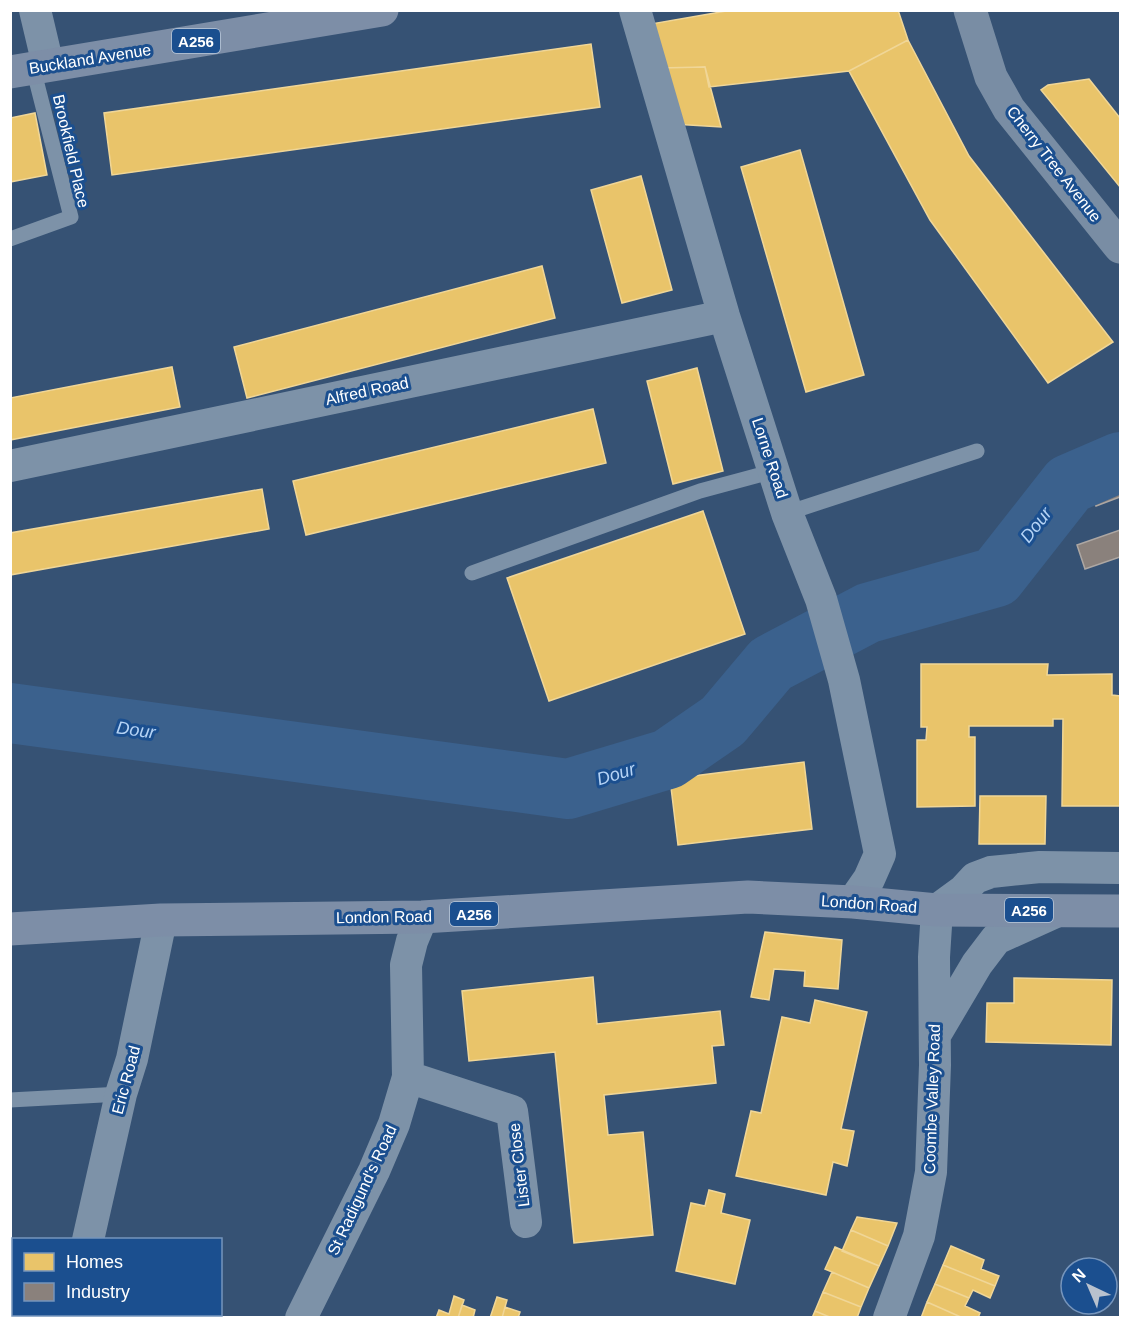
<svg xmlns="http://www.w3.org/2000/svg" width="1131" height="1328" viewBox="0 0 1131 1328" font-family="Helvetica,sans-serif">
<style>
.homes{fill:#e9c46a;stroke:#f0d697;stroke-width:1.5}
.industry{fill:#8a817c;stroke:#ada7a3;stroke-width:1.5}
.lines{fill:none;stroke-linecap:round;stroke-linejoin:round}
.river{stroke:#3b618d;stroke-width:60}
.lane{stroke:#7d92a8;stroke-width:15}
.street{stroke:#7d92a8;stroke-width:32}
.secondary{stroke:#798da4;stroke-width:33}
.primary{stroke:#7d8ea7;stroke-width:33}
.labels{text-anchor:middle;dominant-baseline:central;stroke-width:6;stroke-linejoin:round;paint-order:stroke}
.shield{fill:#1b4f8f;stroke:#bbcadd;stroke-width:1.5}
.shield-label{font-size:15px;font-weight:bold;fill:#fff}
.street-label{font-size:16px;fill:#fff;stroke:#1b4f8f}
.water-label{font-size:18px;font-style:italic;fill:#b5d3f5;stroke:#1b4f8f}
</style>
<rect width="100%" height="100%" fill="#365274"/>
<path class="homes" d="M732,10H898L908,40L849,71L709,87L705,67L659,68L651,24Z
M908,40L969,156L1113,342L1048,383L930,220L849,71Z
M591,44L600,107L112,175L104,113Z
M705,67L721,127L673,124L659,68Z
M1089,79L1120,118V187L1041,90L1048,85Z
M35,113L47,175L10,182V118Z
M800,150L864,375L806,392L741,167Z
M641,176L672,290L622,303L591,190Z
M542,266L555,318L247,398L234,347Z
M172,367L180,407L10,440V398Z
M697,368L723,471L673,484L647,381Z
M593,409L606,463L306,535L293,481Z
M262,489L269,529L10,575V533Z
M703,511L745,634L549,701L507,578Z
M921,664H1048L1047,675L1112,674V695L1120,696V806H1062L1063,719H1053V726H969V737H975V806L917,807V740H926L927,727H921Z
M804,762L812,829L678,845L670,779Z
M980,796H1046L1045,844H979Z
M765,932L842,940L838,989L804,986L805,971L774,969L769,1000L751,997Z
M593,977L597,1024L720,1011L724,1045L712,1046L716,1083L604,1095L608,1135L643,1132L653,1235L574,1243L555,1052L469,1061L462,991Z
M1014,978L1112,980L1111,1045L986,1042L987,1003H1014Z
M815,1000L867,1012L841,1129L854,1131L847,1166L833,1162L826,1195L736,1176L751,1111L761,1113L782,1017L810,1023Z
M709,1190L725,1194L721,1213L750,1220L735,1284L676,1271L691,1203L705,1206Z
M857,1217L897,1223L888,1246L851,1230Z
M851,1230L888,1246L879,1266L842,1251Z
M951,1246L984,1260L981,1269L999,1276L995,1286L943,1265Z
M835,1247L879,1266L869,1288L825,1269Z
M943,1265L995,1286L990,1298L973,1290L969,1298L935,1284Z
M832,1272L869,1288L861,1307L823,1292Z
M935,1284L969,1298L965,1306L980,1313L978,1318H963L927,1302Z
M823,1292L861,1307L857,1318H832L815,1311Z
M454,1296L464,1300L458,1318H436L439,1310L449,1314Z
M497,1297L507,1300L505,1307L502,1318H490Z
M927,1302L963,1318H921Z
M462,1305L475,1310L473,1318H458Z
M505,1307L520,1312L518,1318H502Z
M815,1311L832,1318H812Z"/>
<path class="industry" d="M1120,473V497L1096,506L1088,485Z
M1120,530V557L1085,569L1077,545Z"/>
<g class="lines">
<path class="river" d="M10,713L568,789L668,759L723,721L771,664L868,613L996,577L1069,484L1120,462"/>
<path class="lane" d="M10,239L71,217L33,68
M787,513L977,451
M472,573L700,491L774,471
M10,1100L121,1094"/>
<path class="street" d="M35,10L48,65
M635,10L724,316L787,513L821,599L844,680L880,854L869,879L853,902
M10,466L724,316
M935,1035L977,964L996,939L1058,911
M408,1077L512,1111L526,1222
M88,1240L121,1094L132,1059L161,920
M70,1318L71,1314
M301,1318L374,1171L394,1124L408,1077L406,965L412,941L422,917
M889,1318L919,1236L931,1172L935,1065L934,957L937,910L963,891L975,878L991,872L1040,867L1120,868"/>
<path class="secondary" d="M970,10L991,77L1009,109L1120,247"/>
<path class="primary" d="M10,72L382,10
M10,929L161,920L422,917L748,897L853,902L937,910L1120,911"/>
</g>
<g class="labels">
<g class="shield">
<rect x="172" y="29" width="48" height="24" rx="4.5"/>
<rect x="1005" y="898" width="48" height="24" rx="4.5"/>
<rect x="450" y="902" width="48" height="24" rx="4.5"/>
</g>
<g class="shield-label">
<text x="196" y="41">A256</text>
<text x="1029" y="910">A256</text>
<text x="474" y="914">A256</text>
</g>
<g class="street-label">
<text transform="translate(90 59) rotate(-9)">Buckland Avenue</text>
<text transform="translate(71 151) rotate(77)">Brookfield Place</text>
<text transform="translate(1054 164) rotate(52)">Cherry Tree Avenue</text>
<text transform="translate(367 391) rotate(-12)">Alfred Road</text>
<text transform="translate(770 458) rotate(72)">Lorne Road</text>
<text transform="translate(869 904) rotate(4)">London Road</text>
<text transform="translate(384 917) rotate(-1)">London Road</text>
<text transform="translate(126 1080) rotate(-75)">Eric Road</text>
<text transform="translate(932 1099) rotate(-88)">Coombe Valley Road</text>
<text transform="translate(519 1165) rotate(-97)">Lister Close</text>
<text transform="translate(362 1190) rotate(-65)">St Radigund's Road</text>
</g>
<g class="water-label">
<text transform="translate(1036 525) rotate(-52)">Dour</text>
<text transform="translate(136 730) rotate(8)">Dour</text>
<text transform="translate(616 774) rotate(-17)">Dour</text>
</g>
</g>
<rect width="1131" height="1328" fill="none" stroke="#ffffff" stroke-width="24"/>
<rect x="12" y="1238" width="210" height="78" fill="#1b4f8f" stroke="#7695bc" stroke-width="1.5"/>
<rect x="24" y="1253" width="30" height="18" fill="#e9c46a" stroke="#7695bc" stroke-width="1.5"/>
<text x="66" y="1268" font-size="18" fill="#ffffff">Homes</text>
<rect x="24" y="1283" width="30" height="18" fill="#8a817c" stroke="#7695bc" stroke-width="1.5"/>
<text x="66" y="1298" font-size="18" fill="#ffffff">Industry</text>
<g transform="translate(1089 1286) rotate(316)"><circle r="28" fill="#1b4f8f" stroke="#7695bc" stroke-width="1.5"/>
<path d="M0-4.5L10 22L0 15L-10 22Z" fill="#b9c2ce"/>
<text y="-9" font-size="16" font-weight="bold" text-anchor="middle" fill="#ffffff">N</text>
</g>
</svg>
